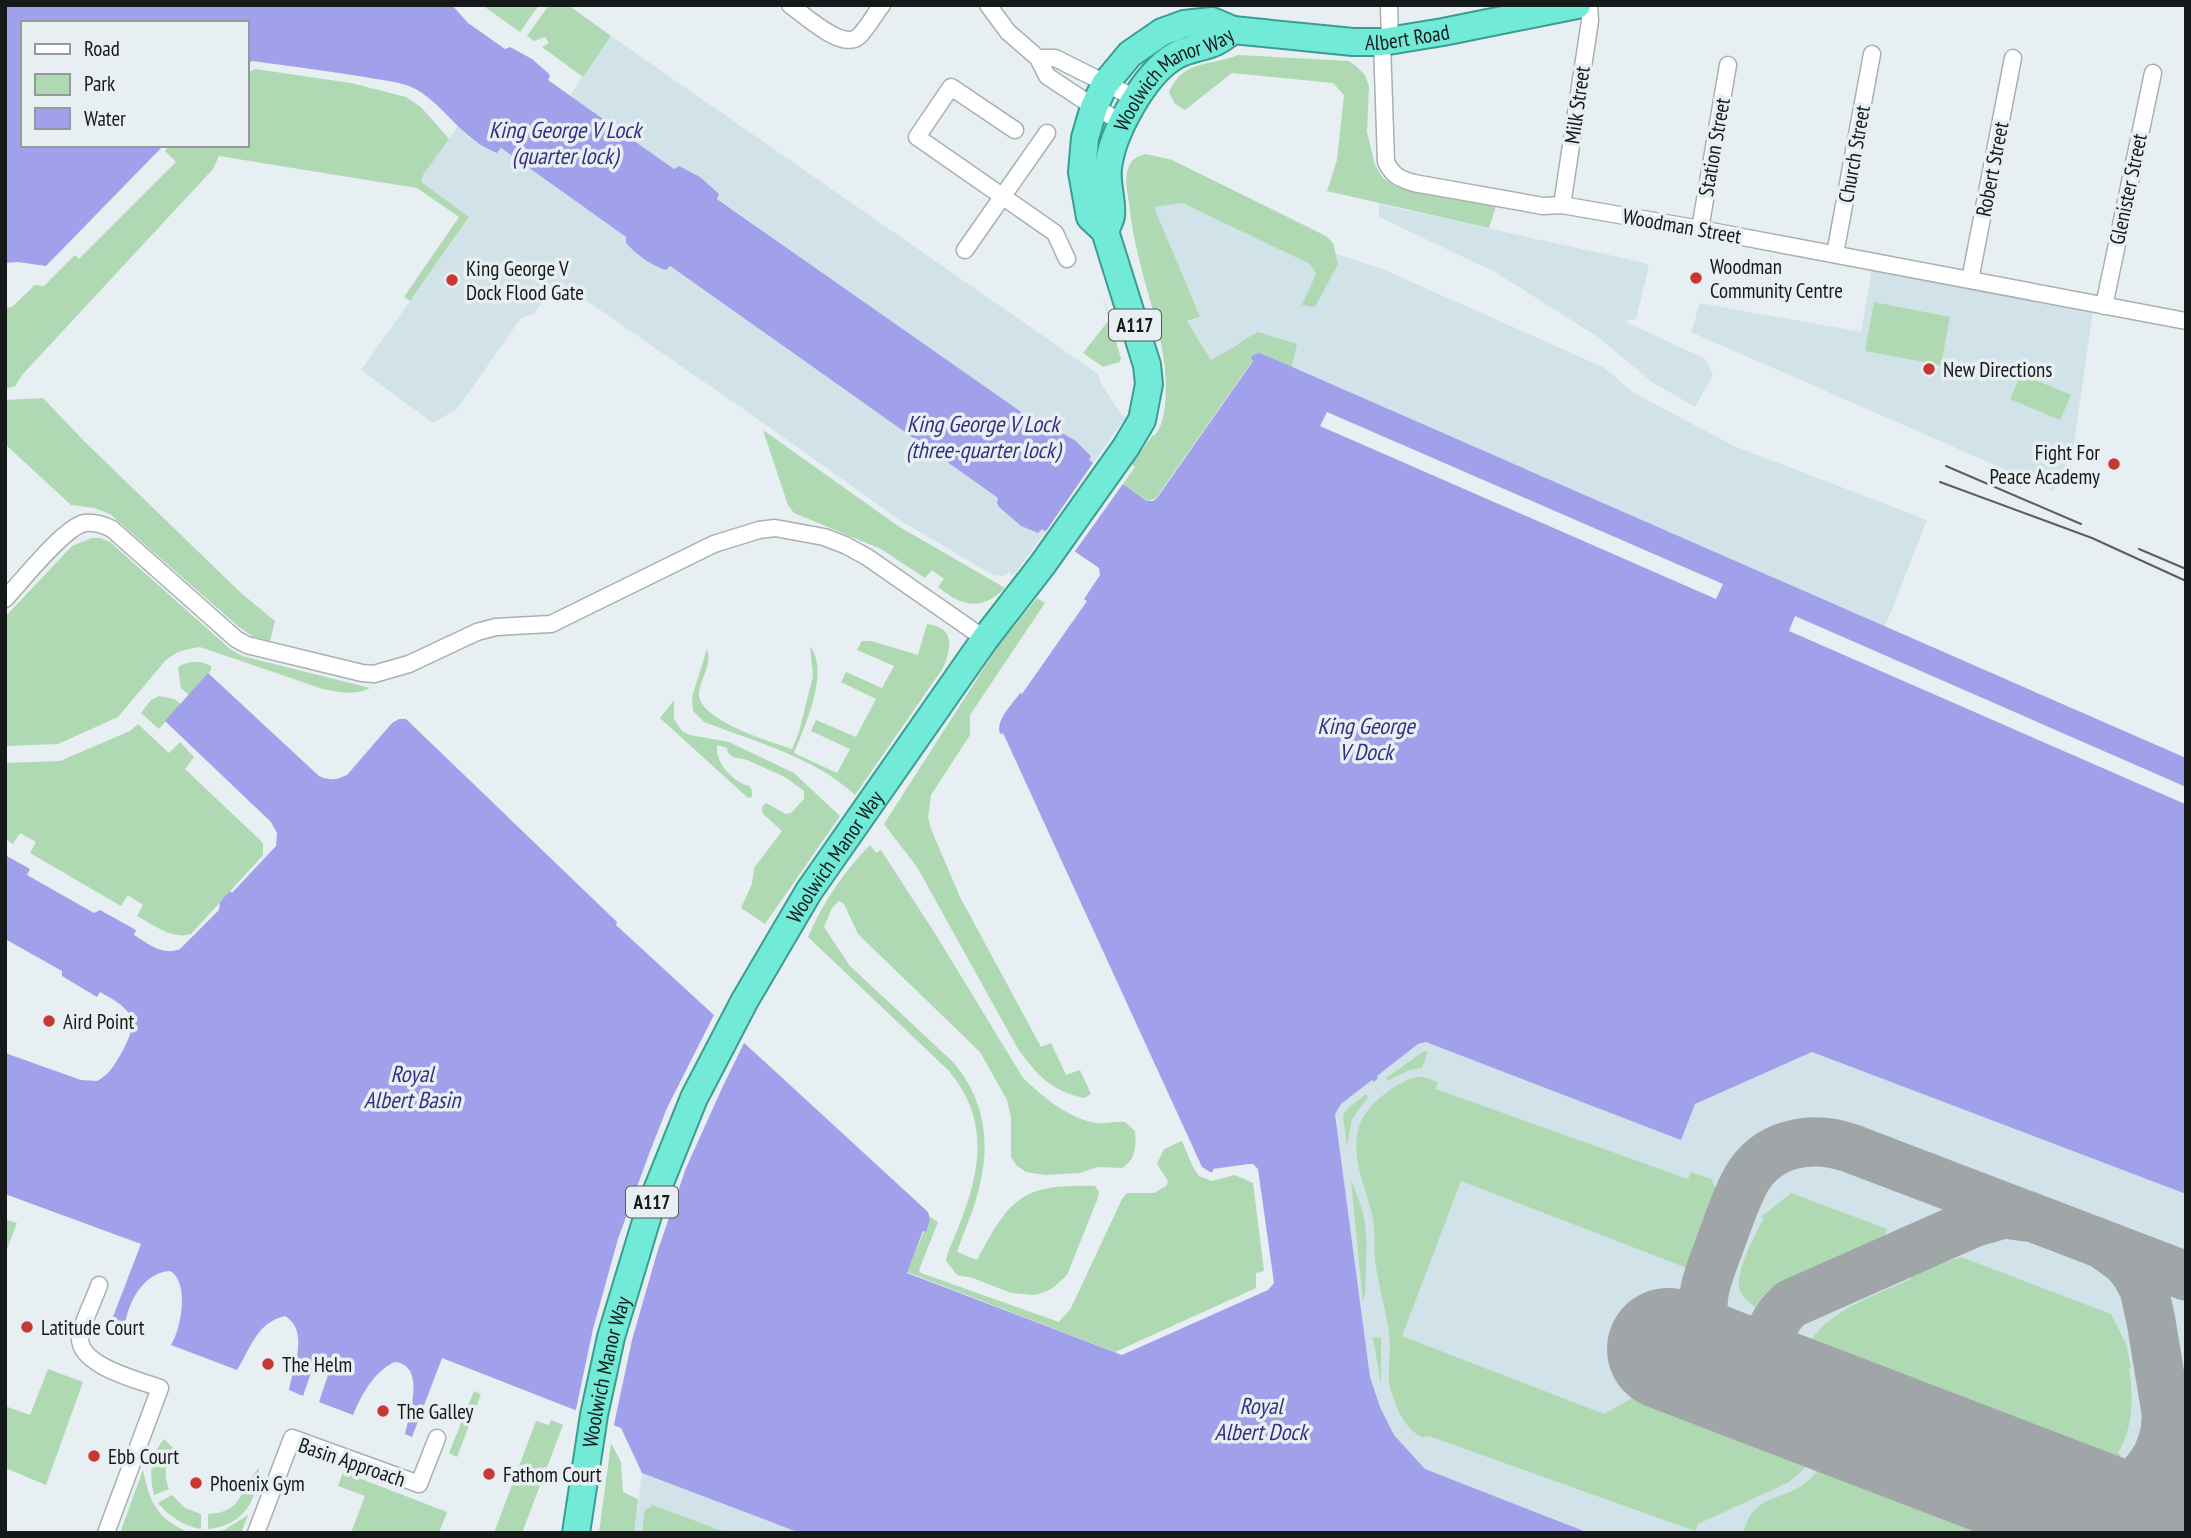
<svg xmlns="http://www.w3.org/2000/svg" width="2191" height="1538" viewBox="0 0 2191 1538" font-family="'PT Sans Narrow',sans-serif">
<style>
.built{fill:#d1e3e8}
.green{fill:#aed9b2}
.water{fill:#a1a0eb}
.pier{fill:#e7eff2}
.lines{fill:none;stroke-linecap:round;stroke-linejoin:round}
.taxiway{stroke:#a0a6a8;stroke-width:49}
.runway{stroke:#a0a6a8;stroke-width:122}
.minor-casing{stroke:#a8b0b2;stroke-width:19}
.trunk-casing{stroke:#3b9d90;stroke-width:30}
.minor{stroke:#fff;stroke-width:16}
.trunk{stroke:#72ead8;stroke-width:26}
.tram{stroke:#595e5f;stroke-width:2}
.poi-dot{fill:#c73835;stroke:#e7eff2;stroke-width:2.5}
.labels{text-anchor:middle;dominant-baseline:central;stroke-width:7;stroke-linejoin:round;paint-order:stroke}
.shield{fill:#e7eff2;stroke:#55595b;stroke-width:2}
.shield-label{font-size:19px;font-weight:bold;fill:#16191a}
.street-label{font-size:21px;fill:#16191a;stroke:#e7eff2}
.poi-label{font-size:21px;fill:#16191a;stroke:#e7eff2;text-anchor:start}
.water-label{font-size:23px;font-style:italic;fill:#3a2e83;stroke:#e7eff2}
</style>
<rect width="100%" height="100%" fill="#e7eff2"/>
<path class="built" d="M611,36L1098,374L1101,383L1121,414L1126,417L1093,463L1089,460L1091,456L1076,441L1053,428H1050L1047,431L717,198L700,177L679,166L674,169L570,95Z
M458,126L468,137L483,147L497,153L500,148L626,237V243L640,256L666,270L669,266L999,499V507L1021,526L1038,533L1042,528L1046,531L1013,576L1009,572L1003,576L993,575L901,521L762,422L558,281L534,314L521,318L457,409L433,423L361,370L469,218L420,182L423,175Z
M1181,203L1310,264L1316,274L1303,305L1337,265L1336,254L1380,268L1603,367L1634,393L1734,446L1927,520L1885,627L1292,367L1297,344H1237L1232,350L1211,360L1187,321L1199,318L1154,207Z
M1379,204L1645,263L1649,267L1636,319L1624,321L1705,359L1713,375L1695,407L1652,382L1598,337L1495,272L1379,217Z
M1872,268L2093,310L2074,444L2054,491L1691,332L1700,303L1861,332Z
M1426,1042L1695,1104L1812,1052L2186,1194V1533H1589L1425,1469L1394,1435L1380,1407L1370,1377L1335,1114L1341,1104L1372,1080L1374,1081L1378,1079L1376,1076L1414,1046Z
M642,1473L800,1533H634Z"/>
<path class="green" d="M482,5H539L520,32Z
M549,5H568L611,36L583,77L542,47L549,43L545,37L534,41L527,36Z
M1238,55L1349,61L1357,67L1365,75L1369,86L1367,132L1375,165L1383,178L1396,187L1496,206L1489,228L1327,191L1337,160L1344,95L1333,83L1232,73L1185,110L1175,104L1169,92C1184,59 1208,67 1238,55Z
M255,69L351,83L406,97L421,107L449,139L423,175L421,182L469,217L410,301L404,297L459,217L417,188L219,156L213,169L22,375L15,386L5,389V308L12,307L35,285L44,286L75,255L79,259L176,162L165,151L170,145H247V73Z
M1146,154L1172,160L1326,236L1333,243L1338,264L1315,307L1302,305L1316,274L1310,264L1182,203L1154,207L1200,317L1187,321L1211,360C1228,352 1241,341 1258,332L1297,344L1292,367L1260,353L1253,360L1156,498L1148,501L1123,484L1135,467L1132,464L1153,435H1155C1162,426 1164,416 1165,405C1170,355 1153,315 1141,267C1136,246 1131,225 1129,203C1127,192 1124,177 1129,166C1133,158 1138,156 1146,154Z
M1102,292L1121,359L1119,362L1103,367L1083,353L1109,320Z
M1874,302L1950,317L1941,365L1865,351Z
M2021,374L2071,395L2060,420L2010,399Z
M43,398L85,442L241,593L275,621L270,641L254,637L239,627L110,514L94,508L71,505L5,444V400Z
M763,430L898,526L1005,588C982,611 962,607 938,587L944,579L932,570L925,578L881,549L794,513L788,505Z
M92,538H100L110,542L230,649L242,656L370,688C355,696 339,692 323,689L200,647C186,649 176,651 165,661L118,717L58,744L5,746V617L72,546Z
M1037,598L1045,603L970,715V735L931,795L928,817L931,829L960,897L1041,1047L1051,1043L1066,1075L1080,1070L1091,1094L1084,1098C1050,1090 1039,1077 1018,1049L917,867L884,824L998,646Z
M927,624C955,628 952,646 943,668L855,795C814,757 756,742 704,722L693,711L692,697L707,649C713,666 698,681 699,696C702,721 771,742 792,749L799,732L813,676L810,646C830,672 805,726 794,753L837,773L850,749L811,731L816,720L856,737L876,699L841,682L846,672L882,688L894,666L857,650L862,641H871L918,655Z
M191,662H201L211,666V670L189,695L181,688L178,668L181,665Z
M159,696L174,699L181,704L159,729L141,713L151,700Z
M674,700V719L682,731L690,735L729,742L794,773L840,816L765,924L741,908L752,884L754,868L782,831L763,814L762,807L766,803L786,814L791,813L804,799V791L785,777L747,760L733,757L728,753L727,748L717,745C715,761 729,777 743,784C745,785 747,784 749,786C753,789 752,793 752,797L748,798L660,718Z
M138,724L169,753L180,742L194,757L185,769L263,843V855L191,934C172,940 154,925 137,916L143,905L128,895L121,906L30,853L36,842L20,833L13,844L5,839L6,763L60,761L130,731Z
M870,845L876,853L881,850L936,935L1023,1078C1043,1097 1069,1119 1097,1123C1106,1124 1116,1121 1125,1122L1135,1131C1137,1145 1135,1161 1122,1168L1098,1167L1080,1173L1045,1175L1026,1172L1016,1165L1011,1157V1118L1007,1100L980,1052L858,934L844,904L839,901L832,908L824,927L850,966L954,1063C987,1103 991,1147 977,1196C972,1215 963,1233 957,1252L977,1260C1010,1198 1021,1184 1095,1186L1099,1192L1097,1200L1067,1275L1053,1288L1045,1292L1034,1295L1011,1293L973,1278L957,1275L946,1261L947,1255C974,1191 999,1130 948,1070L808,937C822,904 844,871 870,845Z
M1424,1051L1428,1052L1422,1068L1409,1070L1388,1081L1386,1078Z
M1415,1077H1423L1438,1082L1436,1089L1688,1179L1691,1172L1711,1179L1717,1190L1687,1268L1461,1181L1402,1336L1604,1414L1641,1393L1810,1457L1803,1470L1789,1482L1698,1524L1695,1531L1429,1436L1422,1437C1406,1430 1397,1410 1392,1394C1386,1378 1390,1363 1390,1346C1389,1319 1380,1294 1376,1267C1373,1251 1376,1235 1373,1219C1367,1189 1351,1162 1358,1130C1364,1106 1392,1085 1415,1077Z
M1366,1094L1368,1097L1352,1119L1347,1147L1343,1116L1347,1109Z
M1182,1141L1193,1167L1199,1176L1212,1181L1235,1175L1253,1183L1264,1271L1256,1273V1288L1115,1352L907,1272L930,1217L938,1222L919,1270L921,1273L1059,1322L1071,1308L1122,1199L1127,1193H1154L1166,1186L1168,1181L1157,1164L1164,1149Z
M1351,1180C1365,1213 1368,1228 1366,1263C1365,1277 1367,1289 1363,1302Z
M1791,1193L1887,1229L1885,1235L1769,1289L1755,1307C1749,1303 1740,1295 1739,1286C1737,1269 1755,1234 1764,1218L1761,1217Z
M7,1220L17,1223L5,1254V1224Z
M1961,1257L2111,1314L2126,1344L2131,1368H2129C2134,1398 2133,1427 2118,1453L2121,1455L2110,1464L1807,1348C1823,1311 1877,1295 1911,1279V1277L1937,1265Z
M1373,1337L1381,1338V1385Z
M48,1369L83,1382L46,1485L5,1468V1406L30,1415Z
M474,1391L481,1394L457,1457L449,1453Z
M551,1420L563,1425L522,1533H494L536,1421L549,1425Z
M164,1439L175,1450C165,1462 163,1474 169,1489L154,1495C149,1474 150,1456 164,1439Z
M611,1443L621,1462L623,1492L638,1499L634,1533H599Z
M1822,1462L2009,1533H1743C1754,1493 1778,1503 1805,1483C1813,1478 1817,1470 1822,1462Z
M259,1468C258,1500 243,1526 208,1529V1514C244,1513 239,1488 259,1468Z
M143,1470C150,1503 157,1519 190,1533H120Z
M343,1472L447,1512L439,1533H351L365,1496L338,1486Z
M172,1495L185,1508L201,1514V1529C183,1526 169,1516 158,1503Z
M651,1505L655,1506L728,1533H642L645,1509L650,1508Z
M248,1515L241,1533H212L224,1530Z"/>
<path class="water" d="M5,5H452L468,23L505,49L510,47L532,59L548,73L550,76L548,80L674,169L679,166L700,177L719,194L717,199L1047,430L1053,428L1076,441L1091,456L1089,460L1147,501H1153L1157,498L1253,361L1251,358L1253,355L1260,353L2186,758V1194L1812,1052L1695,1104L1681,1140L1426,1042L1418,1044L1377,1076L1378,1078L1374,1082L1372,1080L1341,1104L1335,1114L1370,1377L1380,1407L1394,1435L1425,1469L1589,1533H800L642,1473L621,1428L442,1358L412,1437L405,1434C409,1415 427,1364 394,1362C373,1373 362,1394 353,1415L319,1402L328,1375L312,1370L303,1396L289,1390C293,1368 310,1331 285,1316C257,1322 250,1349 237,1370L171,1345C181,1329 190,1282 170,1271C144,1272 128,1302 125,1325L121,1326L111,1322L141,1244L5,1194V1053L81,1080L97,1081C110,1074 115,1064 122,1052C141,1017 132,1010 100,992L97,997L62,976V971L5,939V855L30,869L27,875L94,913L100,910L136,930L134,935C149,944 162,956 180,949L219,910L220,902L230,891L232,893L276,846L277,833L271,822L165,721L208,673L319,776C330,781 336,780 347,775L392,723L399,719H406L617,922L616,925L928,1212L930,1219L926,1232L923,1231L907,1273L1122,1355L1268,1290L1274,1283L1258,1169L1253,1164H1249L1213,1169V1172H1210L1202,1167L1003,733L1000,734C995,720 1012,705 1020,693L1022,694L1087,601L1084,599L1100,575L1099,568L1042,529L1038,533L1021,526L999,507L997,503L998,498L670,266L666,270C650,265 637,255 626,243V237L501,148L497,153C465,141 449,112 422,93C406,81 383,81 365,77C327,71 290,66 252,61L247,64V23H23V145H164L46,266L18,262L5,263Z"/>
<path class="pier" d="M1327,412L1723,584L1716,599L1320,426Z
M1095,460L1125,481L1073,554L1044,534Z
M1795,616L2186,787L2185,804L1789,631Z
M716,1011L746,1039L723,1086L686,1168L657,1253L632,1340L613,1429L575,1414L593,1329L618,1239L649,1154L667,1108Z"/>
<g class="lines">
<path class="taxiway" d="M2105,1246L2126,1261L2136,1274L2144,1289L2151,1321L2176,1473L2186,1508
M1755,1382C1733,1368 1714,1353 1706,1327C1697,1298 1710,1272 1720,1244C1728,1223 1735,1200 1746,1180C1768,1142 1812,1135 1850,1148L2186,1276
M1798,1398C1765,1371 1756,1336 1790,1304L1973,1223L2004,1214L2026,1217
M2057,1497C2073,1499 2090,1501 2107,1497C2142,1488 2166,1453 2166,1418"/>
<path class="runway" d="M1668,1349L2149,1533"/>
<g class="minor-casing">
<path id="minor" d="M790,5C805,15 841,50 858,37C867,29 874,15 882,5
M988,5L1008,32L1038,58L1047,76L1094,107L1122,122
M1389,5L1390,41
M1382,42L1386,162C1393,176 1400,179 1414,183L1543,206L1562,205L1700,229L2186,321
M1038,58H1055L1137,99
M1015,130L951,87L917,137L1055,233L1067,259
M1562,205L1590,21L1589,5
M1700,229L1728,65
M965,250L1047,133
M1835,254L1872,54
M1970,280L2013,58
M2104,306L2153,73
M5,599C21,582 65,526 85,523C94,522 104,525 112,529L236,639L247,645L362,673L374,674L409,664L477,632L496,627L551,624L714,544L759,530L775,528L824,537L845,545L867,557L985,639
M99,1285C95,1298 81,1325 80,1337C78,1366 139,1380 160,1388L106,1533
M256,1533L292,1438L419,1484L437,1438"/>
</g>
<g class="trunk-casing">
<g id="trunk">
<path id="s1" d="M1105,231C1107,226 1110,221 1111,216C1113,203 1106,184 1108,168C1112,133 1144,74 1175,56C1188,48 1203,48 1215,42C1222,39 1228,34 1233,30"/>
<path id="s2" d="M576,1533L594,1415L611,1337L651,1205L694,1098L745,1000L809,891L985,639L1043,564L1126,447L1142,420L1149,384L1147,365L1105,231L1090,217L1082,172L1085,138L1094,107L1105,84L1130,54L1162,32L1184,24L1212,21L1233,30L1353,42H1382L1443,32L1577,5"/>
</g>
</g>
<use href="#minor" class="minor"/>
<use href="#trunk" class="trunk"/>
<path class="tram" d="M1946,466L2081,524
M1940,482L2092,538L2186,581
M2139,549L2186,569"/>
</g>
<g class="poi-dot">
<circle cx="1696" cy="278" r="7"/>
<circle cx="452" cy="280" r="7"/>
<circle cx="1929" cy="369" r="7"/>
<circle cx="2114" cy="464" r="7"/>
<circle cx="49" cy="1021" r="7"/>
<circle cx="27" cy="1327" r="7"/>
<circle cx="268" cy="1364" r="7"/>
<circle cx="383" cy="1411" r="7"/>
<circle cx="94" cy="1456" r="7"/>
<circle cx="489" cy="1474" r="7"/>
<circle cx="196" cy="1483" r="7"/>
</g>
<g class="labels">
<g class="shield">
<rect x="1109" y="309.5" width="52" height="31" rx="5"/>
<rect x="626" y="1186.5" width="52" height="31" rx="5"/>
</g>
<g class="shield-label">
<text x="1135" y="325">A117</text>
<text x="652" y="1202">A117</text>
</g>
<g class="street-label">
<text stroke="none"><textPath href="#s2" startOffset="1948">Albert Road</textPath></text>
<text stroke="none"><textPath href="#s1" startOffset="182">Woolwich Manor Way</textPath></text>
<text transform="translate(1577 105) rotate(-82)">Milk Street</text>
<text transform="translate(1714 147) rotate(-80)">Station Street</text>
<text transform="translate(1854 154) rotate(-80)">Church Street</text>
<text transform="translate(1992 169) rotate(-79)">Robert Street</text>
<text transform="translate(2128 189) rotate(-78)">Glenister Street</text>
<text transform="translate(1682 226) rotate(10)">Woodman Street</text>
<text stroke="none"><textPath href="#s2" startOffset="732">Woolwich Manor Way</textPath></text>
<text stroke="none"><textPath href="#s2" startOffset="164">Woolwich Manor Way</textPath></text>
<text transform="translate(352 1462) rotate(19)">Basin Approach</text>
</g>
<g class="poi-label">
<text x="1710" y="266">Woodman<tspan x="1710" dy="24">Community Centre</tspan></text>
<text x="466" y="268">King George V<tspan x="466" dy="24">Dock Flood Gate</tspan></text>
<text x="1943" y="369">New Directions</text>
<text x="2100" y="452" text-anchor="end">Fight For<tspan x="2100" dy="24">Peace Academy</tspan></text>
<text x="63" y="1021">Aird Point</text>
<text x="41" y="1327">Latitude Court</text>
<text x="282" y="1364">The Helm</text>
<text x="397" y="1411">The Galley</text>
<text x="108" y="1456">Ebb Court</text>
<text x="503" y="1474">Fathom Court</text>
<text x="210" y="1483">Phoenix Gym</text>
</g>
<g class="water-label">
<text x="565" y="129">King George V Lock<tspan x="565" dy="26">(quarter lock)</tspan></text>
<text x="983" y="423">King George V Lock<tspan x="983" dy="26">(three-quarter lock)</tspan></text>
<text x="1366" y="725">King George<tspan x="1366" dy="26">V Dock</tspan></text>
<text x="412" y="1073">Royal<tspan x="412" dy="26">Albert Basin</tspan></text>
<text x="1261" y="1405">Royal<tspan x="1261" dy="26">Albert Dock</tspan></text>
</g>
</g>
<rect width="2191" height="1538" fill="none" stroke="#16191a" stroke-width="14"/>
<rect x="21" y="21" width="228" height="126" fill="#e7eff2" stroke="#93999c" stroke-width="2"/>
<rect x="35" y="44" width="35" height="10" fill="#ffffff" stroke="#93999c" stroke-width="2"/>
<text x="84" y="56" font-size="21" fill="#16191a">Road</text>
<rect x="35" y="74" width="35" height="21" fill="#aed9b2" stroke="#93999c" stroke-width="2"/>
<text x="84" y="91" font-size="21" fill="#16191a">Park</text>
<rect x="35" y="108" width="35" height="21" fill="#a1a0eb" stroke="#93999c" stroke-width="2"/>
<text x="84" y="126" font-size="21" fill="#16191a">Water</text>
</svg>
